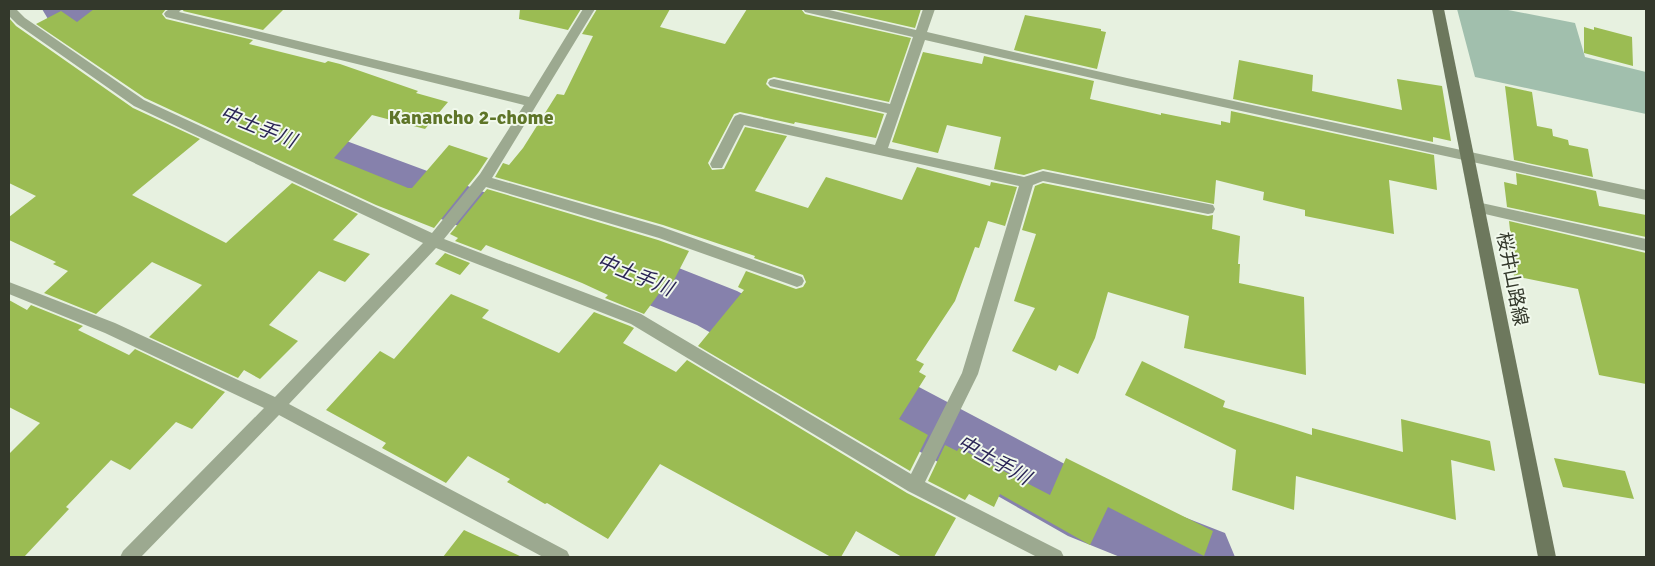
<svg xmlns="http://www.w3.org/2000/svg" width="1655" height="566" viewBox="0 0 1655 566" font-family="Signika,'Noto Sans JP',sans-serif">
<style>
.green{fill:#a1bfad}
.lines{fill:none;stroke-linecap:round;stroke-linejoin:round}
.river{fill:#8681ac;fill-rule:evenodd}
.building{fill:#9bbc53}
.minor{fill:#9ca990;fill-rule:evenodd}
.major{fill:#6d785d;fill-rule:evenodd}
.labels{text-anchor:middle;dominant-baseline:central;stroke-width:4;stroke-linejoin:round;paint-order:stroke}
.street-label{font-size:19px;fill:#33382b;stroke:#f1f9ec}
.neighbourhood-label{font-size:20px;font-weight:bold;fill:#5e7528;stroke:#f1f9ec}
.water-label{font-size:20px;font-style:italic;fill:#2a2456;stroke:#f1f9ec}
</style>
<rect width="100%" height="100%" fill="#e7f1e0"/>
<path class="green" d="M1457,9H1503L1575,23L1585,57L1646,72V114L1475,77Z"/>
<g class="lines">
<path class="river" d="M42,9H94L159,54L165,65L159,76L142,81L125,76L48,19Z
M263,110L519,205L737,291L1112,489L1225,533L1235,557H1120L1068,536L697,325L481,235L245,141L238,128L245,115Z"/>
</g>
<path class="building" d="M94,9H166L162,14L166,19L253,40L249,44L325,63L328,61L340,64L418,91L416,93L448,102L425,129L372,115L334,158L408,188H412L449,145L488,158L478,173L434,228L376,205L145,98L36,24L61,11L77,22Z
M184,9H284L263,30L183,11Z
M520,9H581L568,30L519,19Z
M597,9H670L660,27L725,44L747,9H801L805,14L911,38L889,102L774,77L768,79L766,84L770,88L884,114L876,138L800,123L795,122L794,124L740,112L734,114L708,163L712,170L724,169L745,127L787,136L755,191L808,208L826,177L902,200L917,167L990,186L991,182L1017,187L1005,226L988,221L979,248L975,247L955,301L916,360L924,364L919,372L926,376L899,419L928,435L910,471L698,346L744,290L738,287L746,271L796,289L803,287L806,282L803,275L754,258L755,256L663,225L495,177L503,163L509,165L523,148L557,94L564,95L593,36L582,34Z
M832,9H921L915,28Z
M1025,15L1101,29V31L1106,32L1097,69L1014,50Z
M9,18L16,26L133,108L200,139L132,195L226,243L292,183L358,214L333,240L370,254L345,282L319,271L269,325L298,341L260,379L244,370L238,378L149,337L202,285L152,262L96,314L44,293L68,271L53,264L56,262L9,240V217L36,196L9,183Z
M1584,27L1594,30V27L1632,37L1633,66L1584,53Z
M923,52L982,64L984,56L1094,81L1090,99L1161,115V113L1221,125V121L1230,123L1231,111L1434,155L1437,190L1389,180L1394,234L1305,216V210L1263,200L1264,192L1216,180L1214,204L1043,169L1024,175L994,169L1001,137L947,125L938,153L892,142Z
M1239,60L1313,75L1312,91L1402,110L1397,79L1442,86L1451,141L1433,137V142L1233,99Z
M1505,86L1532,92L1537,126L1552,129L1553,136L1568,140L1569,145L1588,149L1593,177L1514,160Z
M1516,173L1596,191L1599,206L1646,215V237L1507,207L1504,182L1517,185Z
M1043,183L1208,216L1213,215L1212,229L1240,236L1238,264H1240L1239,283L1304,297L1306,375L1184,348L1189,316L1108,292L1095,338L1078,374L1059,365L1056,371L1012,351L1035,308L1014,301L1036,234L1022,230L1035,186Z
M487,189L658,240L689,251L673,282L669,280L644,314L605,298L608,295L582,283L486,245L481,251L455,241L458,238L450,234Z
M1509,221L1646,253V384L1599,375L1578,289L1514,276L1509,248H1512Z
M445,253L470,263L460,275L435,264Z
M451,294L489,310L482,318L559,353L594,312L630,326L634,328L623,343L676,372L687,360L907,493L956,518L934,557H902L856,531L841,557H831L660,464L608,539L547,503L545,504L507,482L510,479L468,456L446,483L382,448L386,443L326,410L380,351L394,359Z
M9,300L27,310L31,305L83,326L78,330L129,355L135,349L225,392L192,429L176,422L130,470L111,460L66,507L69,509L24,557H9V454L40,423L9,407Z
M1142,361L1225,401L1223,407L1312,435V428L1403,452L1401,419L1490,441L1495,471L1451,460L1456,520L1296,476L1294,510L1232,490L1236,450L1125,395Z
M945,445L957,451L959,448L1050,495L1066,458L1213,531L1204,556L1108,507L1090,545L1000,494L994,507L969,494L965,500L928,481Z
M1554,458L1625,471L1634,499L1563,487Z
M464,530L522,557H443Z"/>
<g class="lines">
<path class="minor" d="M9,9H16L25,18L144,100L432,233L480,174L524,105L170,18L166,17L164,14C168,7 174,9 182,9L179,12L529,97L583,9H595L492,178L662,227L802,277L804,281L802,285L797,287L659,238L486,187L444,239L641,314L911,474L962,373L1019,186L744,125L722,168H712L710,164L733,119L735,116L740,114L875,145L887,113L774,87L770,86L768,83L770,80L774,79L890,104L913,37L809,13L805,12L803,9H825L916,30L923,9H935L927,32L1127,78L1646,190V200L1127,86L925,40L888,148L1024,177L1043,171L1213,205L1215,209L1213,213L1208,214L1043,181L1033,185L978,374L925,482L1061,551L1064,557H1037L908,491L631,324L436,248L289,404L567,551L570,557H543L279,415L141,557H120L123,551L264,408L105,333L9,294V282L115,323L275,397L423,243L134,106L17,24L9,16Z
M1477,202L1646,239V251L1472,211L1470,207L1472,203Z"/>
<path class="major" d="M1432,9H1444L1556,557H1538Z"/>
</g>
<g class="labels">
<g class="street-label">
<text transform="translate(1512 279) rotate(79)">桜井山路線</text>
</g>
<g class="neighbourhood-label">
<text x="471" y="117">Kanancho 2-chome</text>
</g>
<g class="water-label">
<text transform="translate(258 127) rotate(22)">中土手川</text>
<text transform="translate(635 275) rotate(22)">中土手川</text>
<text transform="translate(994 460) rotate(29)">中土手川</text>
</g>
</g>
<rect width="1655" height="566" fill="none" stroke="#33382b" stroke-width="20"/>
</svg>
